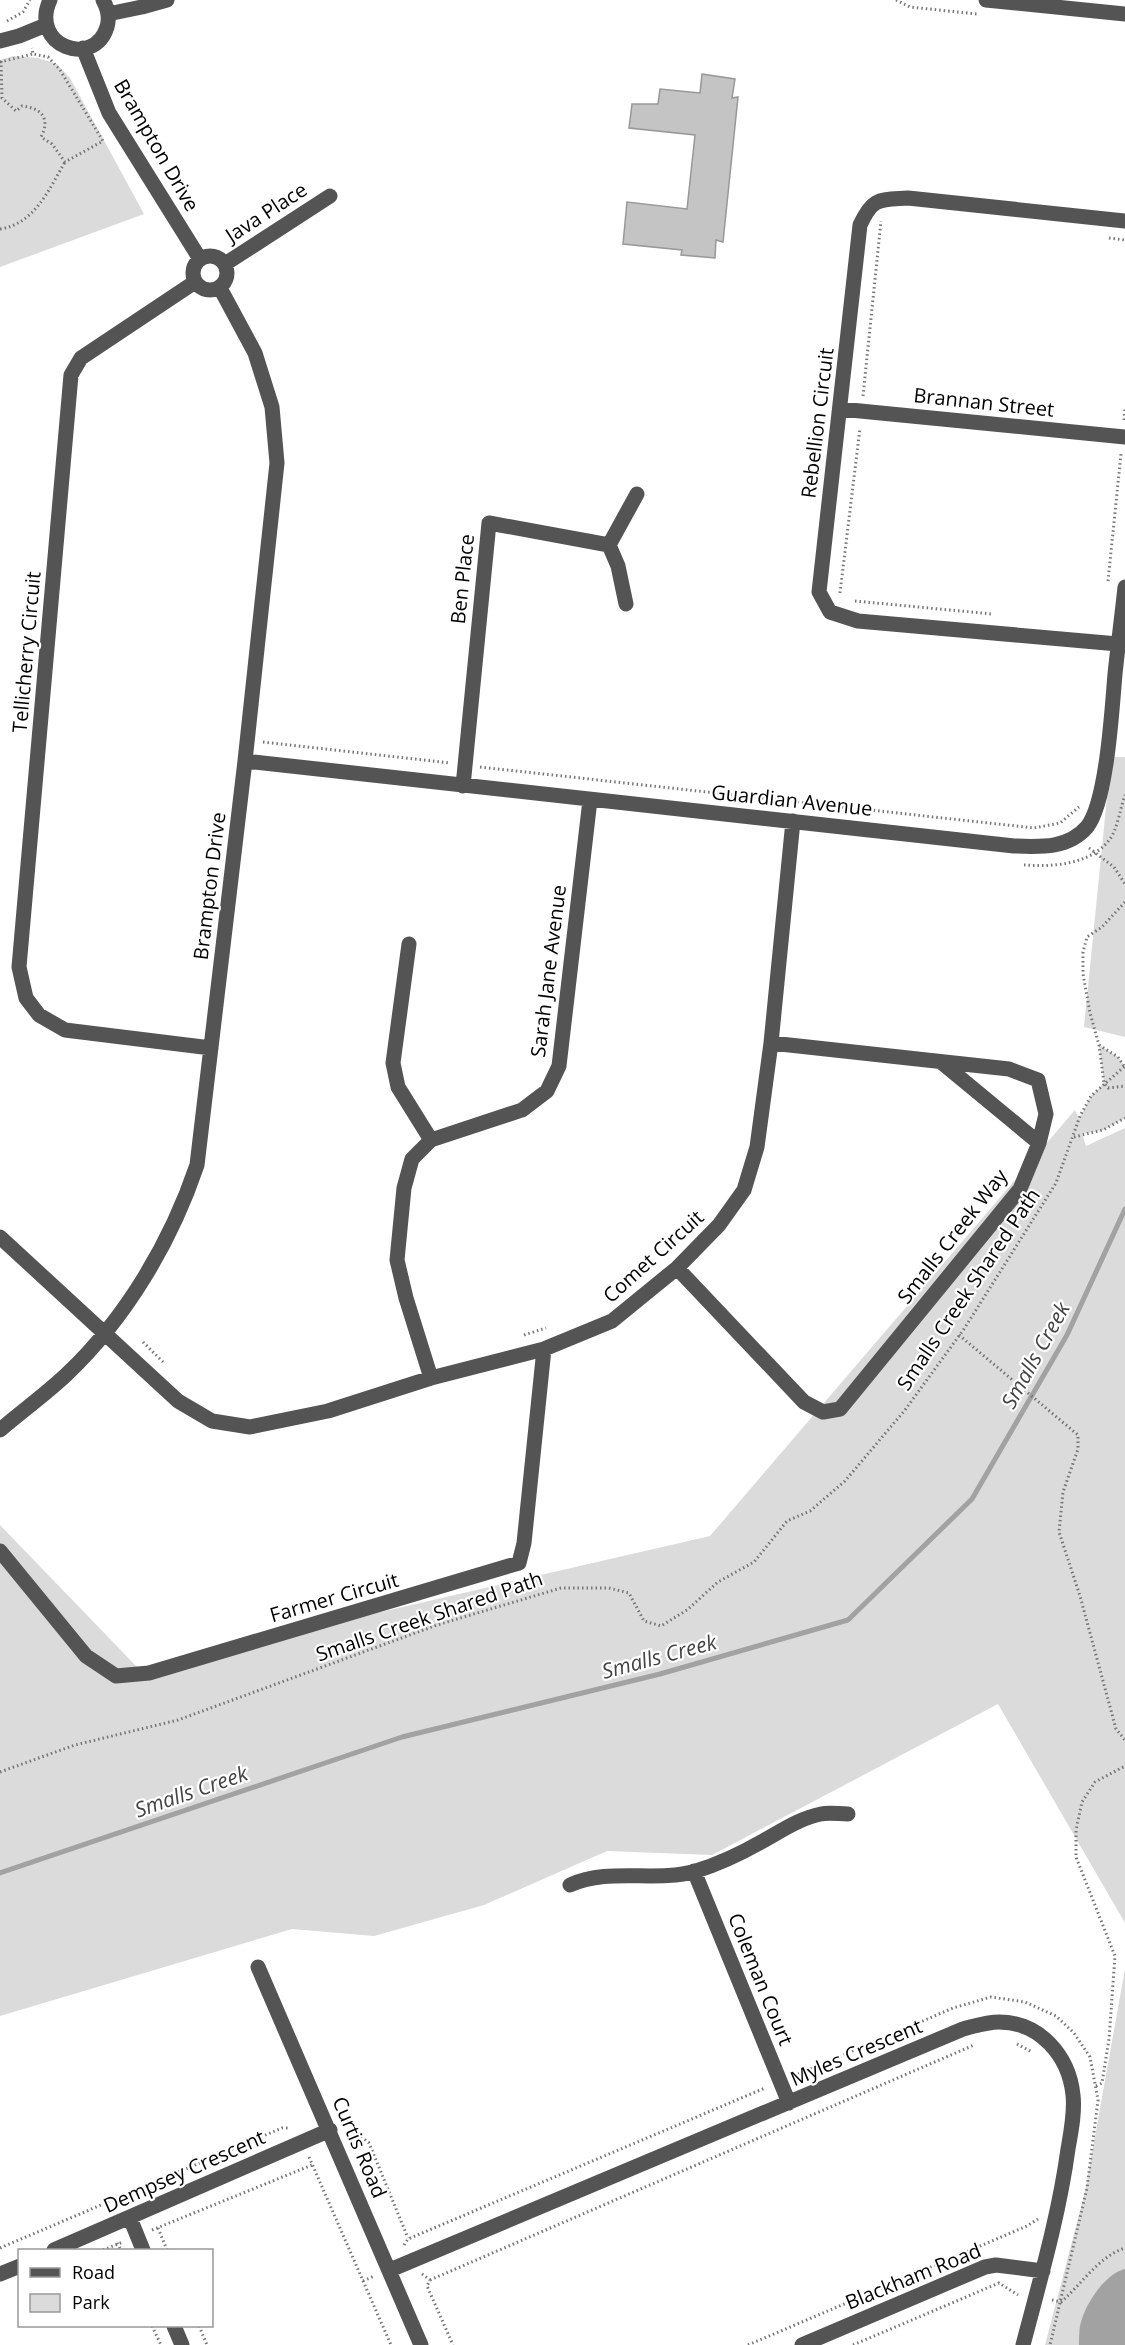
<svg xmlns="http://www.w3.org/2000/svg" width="1125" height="2345" viewBox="0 0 1125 2345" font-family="'Open Sans',sans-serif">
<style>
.green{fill:#dbdbdb}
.water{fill:#a2a2a2}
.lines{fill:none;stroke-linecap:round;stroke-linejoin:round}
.stream{stroke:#a2a2a2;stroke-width:5}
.building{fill:#c4c4c4;stroke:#989898;stroke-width:1.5}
.path{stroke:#767676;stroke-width:3;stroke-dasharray:1.5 3;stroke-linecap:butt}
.minor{stroke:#545454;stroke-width:15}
.labels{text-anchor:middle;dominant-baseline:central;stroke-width:4.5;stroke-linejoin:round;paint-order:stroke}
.street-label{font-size:20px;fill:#000;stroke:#fff}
.water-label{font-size:21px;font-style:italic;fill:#434343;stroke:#fff}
</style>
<rect width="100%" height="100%" fill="#fff"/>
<path class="green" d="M13,56L38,58L57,64L70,78L144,214L0,267V60Z
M1111,757H1125V1037L1084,1027Z
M1099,1045L1118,1057L1125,1066V1118L1103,1130L1082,1134L1086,1146L1125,1128V1923L998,1704L712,1855L607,1851L484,1905L374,1936L292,1929L0,2016V1525L138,1668L710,1536L1075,1110L1079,1119L1091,1096L1104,1083Z
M1125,1969V2345H1045L1085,2192Z"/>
<path class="water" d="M1125,2269V2345H1079C1079,2339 1079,2332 1080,2326C1084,2306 1104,2274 1125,2269Z"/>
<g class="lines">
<path class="stream" d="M0,1873L402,1737L660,1674L848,1620L972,1499L1067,1335L1125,1209"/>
</g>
<path class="building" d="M702,74L735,79L732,98L738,97L723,242L716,240L715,258L681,255L682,250L623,244L627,202L687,209L695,135L629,128L632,104H658L660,89L700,93Z"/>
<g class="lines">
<path class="path" d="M896,0L910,7L977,14
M7,21L23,12L30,0
M1,61L2,98L16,111L22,106C41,108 51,118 41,137L52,144L65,162L103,141L60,70L48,57L33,54L32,48
M0,62L33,54
M0,229C35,224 49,189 65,162
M1109,238L1125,240
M863,396L881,221
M1124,420L1125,408
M1108,581L1121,454
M840,593L860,428
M855,601L992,614
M263,742L450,763
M480,767L1034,828L1060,823L1079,807
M1089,848L1114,867L1125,884
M1024,865C1052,867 1091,865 1110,839C1117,830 1121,806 1125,795
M1125,902L1102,927L1087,937L1083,952V974L1090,1013L1099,1045L1104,1083L1108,1088L1125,1086
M1099,1045L1118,1057L1124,1066
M1074,1137L1103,1130L1125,1118
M524,1335L546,1328
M959,1335L1078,1435V1449L1063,1492L1059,1532L1080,1596L1116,1729L1125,1740
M143,1342L163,1362
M0,1772L75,1745L178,1720L437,1625L561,1588H609L629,1593L644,1621L661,1626L687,1610L718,1582L754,1562L787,1521L810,1511L845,1481L905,1410L964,1329L1056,1183L1080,1116L1091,1096L1125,1066
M1017,2044L1032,2052
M794,2076L953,2008L991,1997L1025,2002L1056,2016L1074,2033L1090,2057L1098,2100L1087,2188L1050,2345
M1096,2086L1102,2083L1109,2039L1115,1956L1076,1857V1830L1082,1802L1095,1782L1125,1766
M344,2122L369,2143L408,2238
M309,2157L391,2345
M158,2228L167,2250
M152,2230L312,2165
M117,2243L121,2250
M404,2245L408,2239L765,2088
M0,2248L282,2128H290
M103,2250L123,2242
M422,2274L430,2280L427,2286L453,2345
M430,2280L974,2045
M363,2281L374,2276
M1052,2300L1061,2302C1082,2284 1098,2257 1125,2248
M152,2326L161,2345
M199,2326L207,2345
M748,2345L1027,2226L1038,2219
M853,2345L999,2283L1018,2295"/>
<path class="minor" d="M50,0C29,46 94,69 107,27C110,17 108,9 103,0
M986,0L1125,14
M108,14L142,7L167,0
M0,41L19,36L46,25
M83,48L109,113L200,259
M193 273a17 17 0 1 1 34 0a17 17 0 1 1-34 0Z
M225,264L330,196
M195,282L81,358L71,375L19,967L26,998L39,1015L65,1030L211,1048
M840,409L1125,437
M609,545L618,566L626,604
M609,545L637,494
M1118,644L858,621L830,612L819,592L860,225C873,197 879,200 908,198L1125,221
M245,761L1014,846C1040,847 1068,849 1087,827C1107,802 1112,708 1115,674C1118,645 1122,616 1125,587
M463,786L489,523L609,545
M409,944L393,1063L398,1087L431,1140
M941,1062L1039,1143
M0,1237L178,1401L212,1421L250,1427L328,1411L431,1378L544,1349L612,1321L677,1268L719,1225L744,1190L757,1147L771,1043L793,821
M677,1268L804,1402L823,1412L840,1409L1020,1189L1039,1143L1046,1114L1038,1080L1009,1069L771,1043
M431,1378L406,1298L397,1260L404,1188L412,1159L431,1140L522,1110L547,1091L559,1066L590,800
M0,1430C22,1411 46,1394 67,1374C126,1318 171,1242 197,1165L245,761L277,463L272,407L255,353L220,288
M0,1551L86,1656L116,1676L149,1673L519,1563L524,1543L544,1349
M694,1871L789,2103
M570,1885C610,1867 655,1883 696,1871C719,1864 742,1853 763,1841C781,1831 800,1818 821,1814C829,1812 839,1814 848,1814
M258,1967L421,2345
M130,2218L143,2250
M54,2250L330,2130
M390,2270L963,2029C975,2026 987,2022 999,2022C1040,2022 1069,2056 1073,2095C1075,2112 1071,2132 1068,2149C1059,2215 1040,2280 1023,2345
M0,2274L20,2266
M174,2326L182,2345
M802,2345L985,2267L996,2265L1043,2271"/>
</g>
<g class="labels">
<g class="street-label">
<text transform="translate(157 145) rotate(60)">Brampton Drive</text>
<text transform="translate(266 212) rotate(-33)">Java Place</text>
<text transform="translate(984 402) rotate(6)">Brannan Street</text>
<text transform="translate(817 423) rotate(-83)">Rebellion Circuit</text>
<text transform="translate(462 579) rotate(-84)">Ben Place</text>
<text transform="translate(26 652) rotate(-85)">Tellicherry Circuit</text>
<text transform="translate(792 800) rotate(6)">Guardian Avenue</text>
<text transform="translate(209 886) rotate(-83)">Brampton Drive</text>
<text transform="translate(548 971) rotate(-83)">Sarah Jane Avenue</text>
<text transform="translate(952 1236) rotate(-52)">Smalls Creek Way</text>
<text transform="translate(653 1256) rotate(-42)">Comet Circuit</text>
<text transform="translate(968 1289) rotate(-56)">Smalls Creek Shared Path</text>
<text transform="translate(334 1597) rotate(-16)">Farmer Circuit</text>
<text transform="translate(429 1616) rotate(-19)">Smalls Creek Shared Path</text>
<text transform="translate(761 1979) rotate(68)">Coleman Court</text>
<text transform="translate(856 2052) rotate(-23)">Myles Crescent</text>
<text transform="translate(360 2147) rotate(67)">Curtis Road</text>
<text transform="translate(184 2171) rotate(-24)">Dempsey Crescent</text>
<text transform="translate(913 2276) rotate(-22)">Blackham Road</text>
</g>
<g class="water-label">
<text transform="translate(1035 1355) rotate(-61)">Smalls Creek</text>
<text transform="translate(659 1656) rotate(-15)">Smalls Creek</text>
<text transform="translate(191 1791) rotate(-19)">Smalls Creek</text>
</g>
</g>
<rect x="18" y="2249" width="195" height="78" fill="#ffffff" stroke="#999999" stroke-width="1.5"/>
<rect x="30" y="2268" width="30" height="9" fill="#545454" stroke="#999999" stroke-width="1.5"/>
<text x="72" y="2279" font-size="18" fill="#000000">Road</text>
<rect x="30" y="2294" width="30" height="18" fill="#dbdbdb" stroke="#999999" stroke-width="1.5"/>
<text x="72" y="2309" font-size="18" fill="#000000">Park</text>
</svg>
